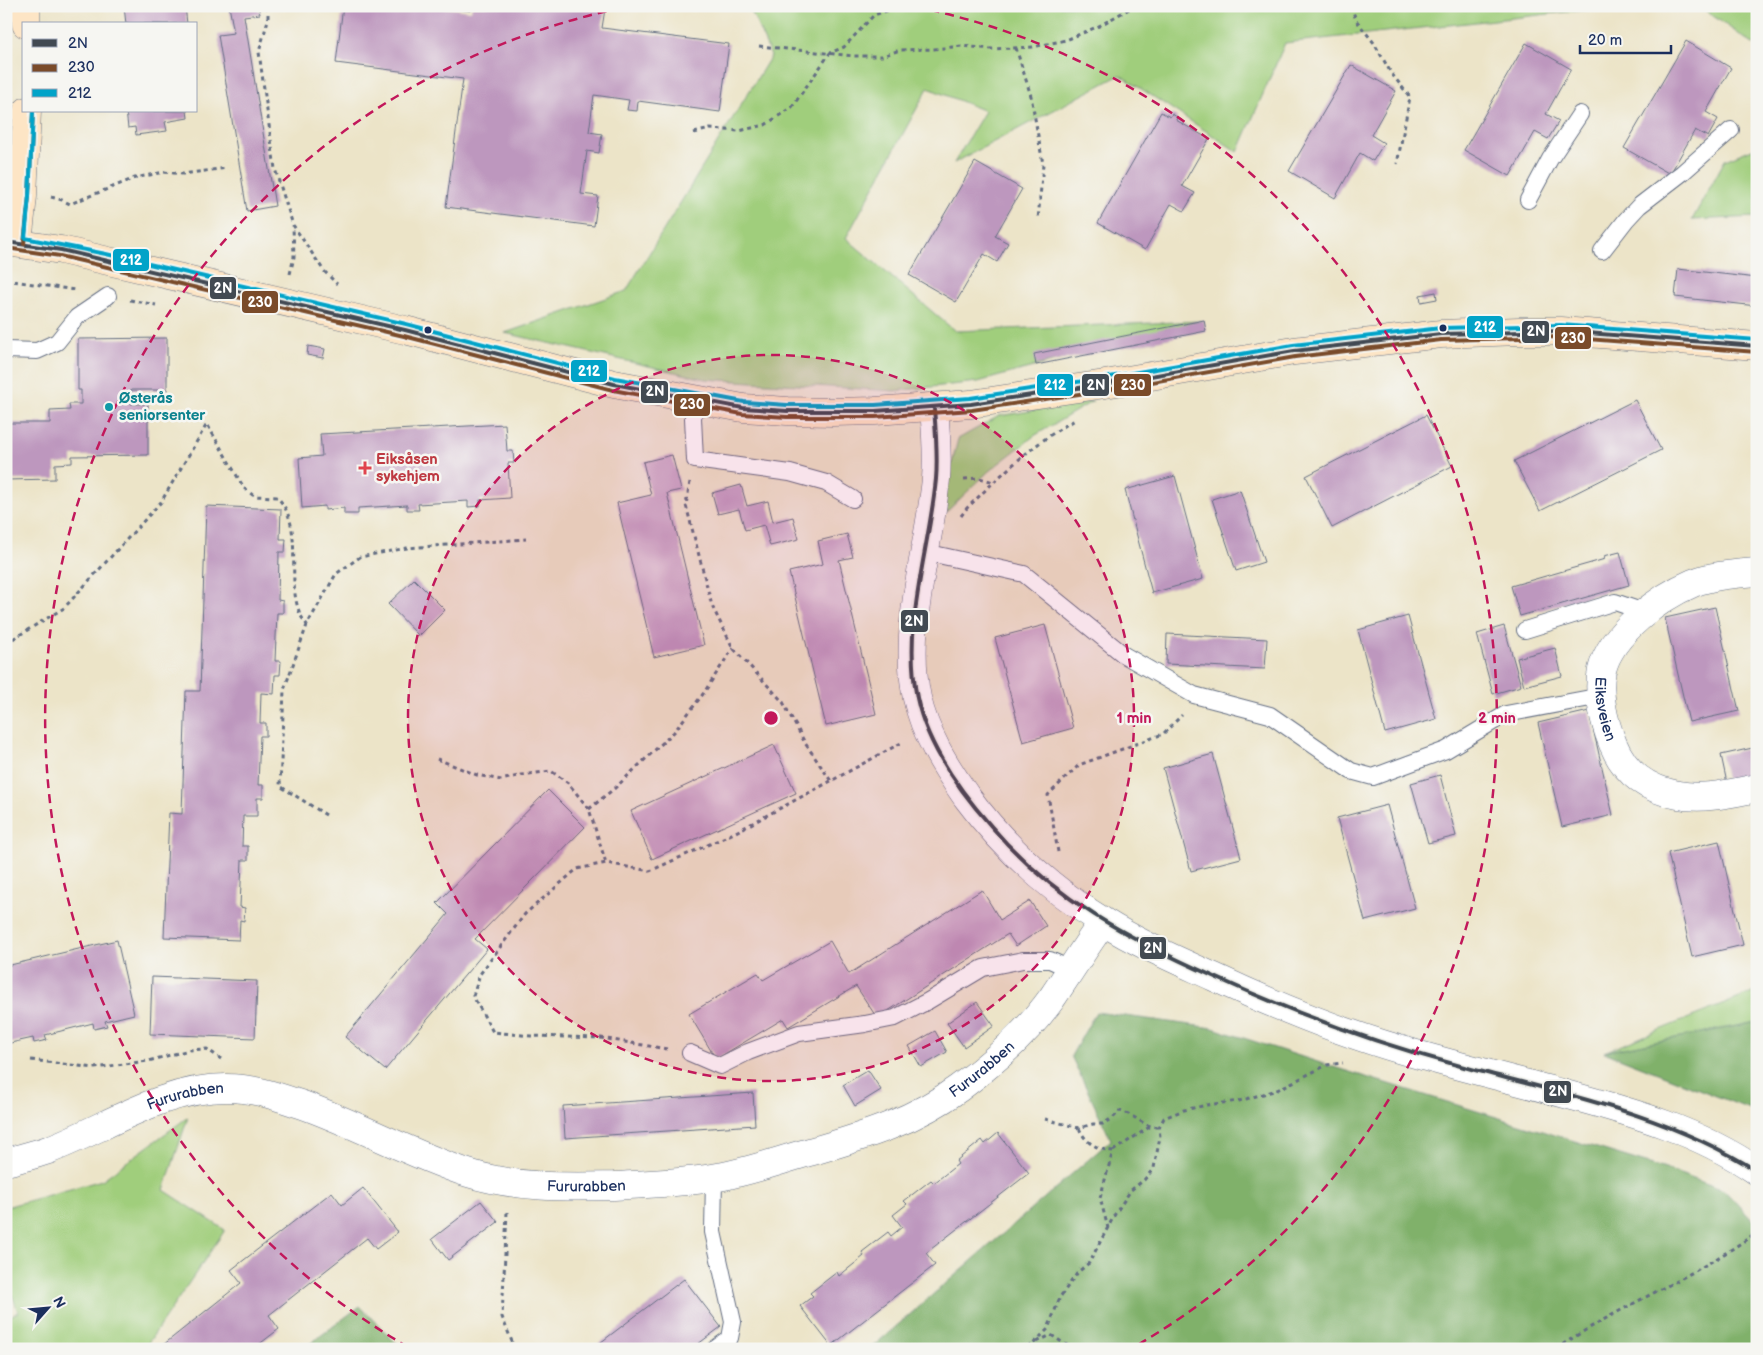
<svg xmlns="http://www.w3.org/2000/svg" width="1763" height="1355" viewBox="0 0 1763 1355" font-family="'Balsamiq Sans',sans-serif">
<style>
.green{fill:#a0ce7b;stroke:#5e7e6c}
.forest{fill:#80b16b;stroke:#4e7064}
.building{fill:#bd97be}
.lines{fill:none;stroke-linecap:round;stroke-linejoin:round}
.lane-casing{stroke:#646e83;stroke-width:18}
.street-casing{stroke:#646e83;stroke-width:29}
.secondary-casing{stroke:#646e83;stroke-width:29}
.path{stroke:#646e83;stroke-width:3;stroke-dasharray:4 4;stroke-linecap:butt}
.lane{stroke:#fff;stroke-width:16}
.street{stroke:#fff;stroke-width:28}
.secondary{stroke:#fde5c5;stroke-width:28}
.bus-1-casing{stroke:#f6f6f2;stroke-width:8}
.bus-2-casing{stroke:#f6f6f2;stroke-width:8}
.bus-3-casing{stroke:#f6f6f2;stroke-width:8}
.bus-1{stroke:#424a52;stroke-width:4}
.bus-2{stroke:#7a4b2a;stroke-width:4}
.bus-3{stroke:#01a3c8;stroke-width:4}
.ring{fill:none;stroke:#c2185b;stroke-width:2.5;stroke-dasharray:9 6}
.bus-dot{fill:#1b2f5e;stroke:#f6f6f2;stroke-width:2}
.culture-dot{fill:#0f9aa8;stroke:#f6f6f2;stroke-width:2}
.health-dot{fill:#e0444e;stroke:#f6f6f2;stroke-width:2}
.labels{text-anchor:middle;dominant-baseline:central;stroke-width:5;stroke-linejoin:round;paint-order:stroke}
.culture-label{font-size:15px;font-weight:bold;fill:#0d838f;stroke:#f6f6f2;text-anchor:start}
.health-label{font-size:15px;font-weight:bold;fill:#be3a42;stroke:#f6f6f2;text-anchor:start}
.street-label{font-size:15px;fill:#1b2f5e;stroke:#f6f6f2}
.centre{fill:#c2185b;stroke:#f6f6f2;stroke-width:2.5}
.ring-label{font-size:15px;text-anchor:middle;font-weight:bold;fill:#c2185b;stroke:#f6f6f2;stroke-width:5;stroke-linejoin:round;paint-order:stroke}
.line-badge{stroke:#f6f6f2;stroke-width:2}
.badge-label{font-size:14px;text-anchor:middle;font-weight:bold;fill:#fff}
</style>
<rect width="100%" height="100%" fill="#f6f6f2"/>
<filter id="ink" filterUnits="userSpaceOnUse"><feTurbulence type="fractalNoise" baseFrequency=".02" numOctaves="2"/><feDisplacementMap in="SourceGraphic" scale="10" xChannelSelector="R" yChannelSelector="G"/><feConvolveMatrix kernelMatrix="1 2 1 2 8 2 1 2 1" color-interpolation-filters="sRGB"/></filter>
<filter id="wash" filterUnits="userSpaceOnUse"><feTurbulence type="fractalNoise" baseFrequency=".0096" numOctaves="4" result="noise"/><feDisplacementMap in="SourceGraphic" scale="20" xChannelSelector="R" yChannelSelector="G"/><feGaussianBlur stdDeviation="1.12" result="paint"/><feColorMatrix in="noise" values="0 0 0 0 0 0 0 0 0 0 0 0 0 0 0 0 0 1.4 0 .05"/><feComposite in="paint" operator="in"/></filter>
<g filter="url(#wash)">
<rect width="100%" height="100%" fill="#ece4c8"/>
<path class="green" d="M749,6H1596L1594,9L1285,43L1238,152L1120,75L954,163L985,111L928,88L846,238L955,331L1202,321L978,382L894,391L705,379L505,333L626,291L771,56Z
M1699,6H1757V47Z
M1757,147V217L1692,220L1725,160Z
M1093,401L1034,436L989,471L938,520L958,439L999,416Z
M1757,991V1022L1604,1052Z
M188,1117L164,1190L225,1230L144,1349H6V1318L18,1312L6,1277V1207L102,1180Z"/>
<path class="forest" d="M1096,1012L1213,1028L1327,1065L1669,1170L1724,1190L1757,1225V1349H870L1111,1140L1071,1056Z
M1757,1022V1112L1604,1052Z
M360,1306L402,1349H303Z"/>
<g id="blocks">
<path class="building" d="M124,6H185L187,24H126Z
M229,6H258L260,14L244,16L275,206L247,211L218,35L234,33Z
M343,6H431L471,11L472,6H587L605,9L602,28L729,44L720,112L638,101L637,111L627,110L629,100L594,95L589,132L602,134L599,153L587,151L581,194L598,196L594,226L446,207L463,79L336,63Z
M1686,41L1731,68L1706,112L1718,119L1708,137L1695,130L1670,174L1624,148Z
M1526,43L1571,69L1546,114L1559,121L1548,139L1535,132L1510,176L1464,150Z
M1351,65L1396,91L1371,135L1384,143L1373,161L1360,153L1335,198L1289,171Z
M126,111H187L188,118L165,122L167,131L136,135L135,127L128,128Z
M1161,112L1170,117L1172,114L1177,117L1176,120L1209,139L1182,186L1195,193L1184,211L1171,204L1145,250L1098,223Z
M975,162L1022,189L995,236L1008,243L997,262L984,254L956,302L909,275Z
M1678,269L1757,278V306L1675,297Z
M1436,292L1437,299L1421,302L1420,295Z
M1204,320L1206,331L1036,365L1034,354Z
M167,338V390H131V404H148V455L72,456V463L55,464V479L6,480V423H50V411L70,410L69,404H81V390H78V339Z
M308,346L325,349L323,358L307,355Z
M1635,400L1661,450L1540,511L1514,461Z
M1426,415L1452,466L1332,528L1306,476Z
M505,424L507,451H513L514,463H508L510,498L480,500V506L468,507V501L418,504L419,510H407V505L358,508V514H344V508L325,510V506L302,508L299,458L322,456L320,434Z
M672,455L681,490L667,493L704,645L654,657L617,503L651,495L643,462Z
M1175,476L1203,579L1152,593L1125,490Z
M741,485L747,506L768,501L773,522L793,517L799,539L770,546L764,525L745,530L739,509L718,514L712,493Z
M1240,490L1264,562L1236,571L1212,499Z
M206,506L281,509L280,539H286L285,552H279L278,600L283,601V613H277L275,661H281L280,675H275L274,694L261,693L260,723H266V736H260L258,785H263V798H257V816H243L242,846H248V860H242L240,907L245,908L244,921L240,920L239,940L164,937L169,813L182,814L186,691H200Z
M847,534L853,557L839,560L876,714L826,726L789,572L823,564L818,541Z
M1620,552L1629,585L1520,616L1511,586L1605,559L1604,556Z
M414,579L445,610L419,636L388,604Z
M1715,607L1739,711L1689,722L1665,618Z
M1408,616L1436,719L1385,733L1358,630Z
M1045,625L1073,728L1023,742L995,638Z
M1504,626L1521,686L1493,694L1477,634Z
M1167,634L1267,639L1265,669L1166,664Z
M1555,648L1562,676L1524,686L1517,658Z
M1589,711L1613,815L1562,827L1538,723Z
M774,745L796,793L652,859L631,811Z
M1757,747V776L1727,783L1721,755Z
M1213,754L1241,858L1191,871L1163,768Z
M1440,775L1456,836L1428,843L1411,783Z
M548,790L585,827L475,939L487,949L385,1070L345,1037L448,914L437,903Z
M1387,805L1415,908L1365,921L1337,818Z
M1719,841L1743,945L1692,957L1668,853Z
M982,890L1000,920L1030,901L1046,926L1016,946L1008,934L877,1018L856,986L788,1027L783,1019L716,1059L689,1014L758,973L763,980L830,941L849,974Z
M117,940L134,1014L105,1021L107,1026L94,1029L93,1023L45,1035L47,1040L34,1043L33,1038L6,1044V966Z
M152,977L257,981L255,1038L150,1034Z
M977,1002L994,1026L964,1047L947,1023Z
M935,1031L947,1052L921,1067L909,1046Z
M868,1070L881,1090L855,1106L843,1085Z
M753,1093L755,1125L565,1138L563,1106Z
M998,1133L1029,1173L926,1253L935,1265L831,1346L800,1306L813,1296L810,1293L837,1272L839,1276L864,1256L862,1252L888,1232L891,1236L902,1227L893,1215L907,1204L904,1201L931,1180L934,1183L958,1164L956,1161L982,1140L985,1144Z
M363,1188L398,1232L376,1249L367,1238L269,1315L279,1329L253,1349H158L241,1283L231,1270L332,1192L342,1205Z
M481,1201L498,1222L448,1260L432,1239Z
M684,1279L721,1327L694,1347L696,1349H592Z"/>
</g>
</g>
<g filter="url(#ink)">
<use href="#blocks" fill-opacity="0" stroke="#646e83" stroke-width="1"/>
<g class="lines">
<g class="lane-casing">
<path id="lane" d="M1528,200L1550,159L1580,114
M1602,251L1626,220L1639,206L1682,173L1731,130
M6,350L37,351L57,342L77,317L108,296
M696,400L693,418L695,460L790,473L826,483L853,499
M925,552L1024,574L1124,655L1194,695L1270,715L1351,771L1373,777L1446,750L1506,714L1601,696
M1525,630L1615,602L1644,612
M690,1053L720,1066L748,1052L799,1033L865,1024L895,1018L928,1001L983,968L1023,960H1050L1070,969
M714,1178L713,1232L733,1322L730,1338L715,1349"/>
</g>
<g class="street-casing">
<g id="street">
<path d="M934,408C936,431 938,455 936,479C929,550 902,627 917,698C925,734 945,766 966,796C1003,846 1051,890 1104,922C1139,944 1177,960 1214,977C1276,1006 1337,1031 1402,1050C1456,1066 1511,1079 1565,1094C1632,1112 1699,1131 1757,1171"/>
<path id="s1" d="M1757,572C1736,574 1713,575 1693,583C1660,597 1611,633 1602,670C1597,693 1604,722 1613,744C1625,773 1646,789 1678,795C1705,800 1731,793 1757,788"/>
<path id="s2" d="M6,1162C20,1158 34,1155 48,1150C106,1128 162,1088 226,1088C255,1088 276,1096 303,1105C359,1125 412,1155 468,1173C516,1188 564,1187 614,1186C647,1184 680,1183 712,1178C746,1173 780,1160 813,1151C865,1136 916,1120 959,1088C993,1063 1027,1033 1052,998C1069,973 1085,947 1103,922"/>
</g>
</g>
<g class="secondary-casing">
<path id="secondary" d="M26,6V24
M6,242L61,250L405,330L614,384L743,408L787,411L833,412L875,411L971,404L1105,384L1294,351L1441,334L1519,331H1561L1757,346
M18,243L23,196L27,111"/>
</g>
<path class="path" d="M268,6V20L259,52L275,169L293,225L324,271L337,284
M1351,6L1356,20L1374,43L1391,73L1410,97L1397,164
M759,46L854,56H882L900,50L934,49L962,46L992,49L1033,47L1066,40L1099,26L1134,6
M1016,48L1031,96L1043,164L1038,220
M694,133L710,129L739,131L765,125L792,107L830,53L844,47L874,15L902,6
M51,197L62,200L70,204L135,178L164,172L183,174L227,168
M290,274L294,257L293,226
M6,280L75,290
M130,300L156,305
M964,479L979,478L994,482
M690,482L686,505L712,606L733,648L783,702L805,743L831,781L901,743
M961,516L967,508C1000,476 1035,441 1077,419
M6,643L64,608L161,502L207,424L244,488L254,496L277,497C305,526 286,576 299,611C300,616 304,620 307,625
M437,759L477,775L501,780L522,775L551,771L568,783L589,809L606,863
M589,809L615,788L674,732L703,694L733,648
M326,815L280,786L284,690L307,625L336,574L360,557L407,548L526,539
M1058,852L1048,795L1079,765L1163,734L1182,715
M667,1049L601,1038L531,1036L493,1032L473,996L480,974L525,914L577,869L606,863L650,871L734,833L831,781
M31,1060L94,1068L148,1061L189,1050L207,1049L221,1059
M1045,1119L1079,1128L1093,1124H1103L1115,1116L1118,1111C1133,1112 1143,1128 1159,1127
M1079,1128C1086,1144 1097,1149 1113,1151L1100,1198L1108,1228
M1113,1151L1151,1126
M507,1212L502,1317L515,1349
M1037,1342L1051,1335L1068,1346V1349
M1022,1349L1031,1345
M1028,1349L1048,1329L1060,1297L1078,1272L1089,1263L1115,1214L1131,1190L1144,1180L1154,1168L1160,1137L1159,1127L1164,1118L1184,1110L1207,1105L1239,1101L1277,1090L1327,1065L1343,1063
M1556,1349C1620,1305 1694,1278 1757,1232"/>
<use href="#lane" class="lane"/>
<use href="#street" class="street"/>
<use href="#secondary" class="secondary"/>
<g class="bus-1-casing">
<path id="bus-1" d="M6,242L61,250L405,330L614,384L743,408L787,411H875L971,404L1105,384L1294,351L1441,334L1561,331L1757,346
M934,408C936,432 938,456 936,479C929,552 902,625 917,698C927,746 959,790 991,826C1054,900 1128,938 1215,977C1296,1014 1378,1044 1464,1067C1565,1094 1668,1115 1757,1171"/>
</g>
<g class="bus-2-casing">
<path id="bus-2" d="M24,244L29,196L33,111
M6,248L60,256L404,336L613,390L742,414L787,417H875L972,410L1106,390L1295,357L1441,340L1561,337L1757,352"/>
</g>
<g class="bus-3-casing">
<path id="bus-3" d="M33,111L29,196L25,238L106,254L406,324L615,378L744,402L787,405H875L970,398L1104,378L1293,345L1441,328L1561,325L1757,340"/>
</g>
<use href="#bus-1" class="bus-1"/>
<use href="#bus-2" class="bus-2"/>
<use href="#bus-3" class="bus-3"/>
</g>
</g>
<circle cx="771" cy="718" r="363" fill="#c2185b" fill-opacity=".12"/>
<g class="ring">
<circle cx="771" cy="718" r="363"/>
<path d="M408 1347A726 726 0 0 1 626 7M916 7A726 726 0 0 1 1134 1347"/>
</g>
<g class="bus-dot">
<circle cx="1443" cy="328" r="4.5"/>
<circle cx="428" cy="330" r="4.5"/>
</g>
<circle class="culture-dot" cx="109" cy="407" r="5"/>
<path class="health-dot" d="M362.5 460.5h5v5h5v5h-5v5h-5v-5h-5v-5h5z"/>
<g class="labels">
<g class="culture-label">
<text x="119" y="398">Østerås<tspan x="119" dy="17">seniorsenter</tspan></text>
</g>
<g class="health-label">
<text x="376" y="459">Eiksåsen<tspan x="376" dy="17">sykehjem</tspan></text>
</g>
<g class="street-label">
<text stroke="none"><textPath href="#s1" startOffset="234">Eiksveien</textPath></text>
<text stroke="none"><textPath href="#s2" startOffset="1031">Fururabben</textPath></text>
<text stroke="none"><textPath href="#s2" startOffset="192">Fururabben</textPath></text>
<text stroke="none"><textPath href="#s2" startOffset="611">Fururabben</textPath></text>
</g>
</g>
<circle cx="771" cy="718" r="8" class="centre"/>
<g class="ring-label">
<text x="1134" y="723">1 min</text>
<text x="1497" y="723">2 min</text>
</g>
<g class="line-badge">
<rect x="112" y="248" width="38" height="24" rx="5" fill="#01a3c8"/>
<rect x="209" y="276" width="28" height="24" rx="5" fill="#424a52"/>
<rect x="241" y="290" width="38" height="24" rx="5" fill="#7a4b2a"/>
<rect x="1466" y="315" width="38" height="24" rx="5" fill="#01a3c8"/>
<rect x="1521" y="320" width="29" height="24" rx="5" fill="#424a52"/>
<rect x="1554" y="326" width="38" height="24" rx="5" fill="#7a4b2a"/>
<rect x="570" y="359" width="38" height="24" rx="5" fill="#01a3c8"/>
<rect x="1036" y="373" width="38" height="24" rx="5" fill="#01a3c8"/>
<rect x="1113" y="373" width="39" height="24" rx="5" fill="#7a4b2a"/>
<rect x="1081" y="373" width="29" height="24" rx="5" fill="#424a52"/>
<rect x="640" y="380" width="29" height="24" rx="5" fill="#424a52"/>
<rect x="673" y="393" width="38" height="24" rx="5" fill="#7a4b2a"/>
<rect x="900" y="609" width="29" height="24" rx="5" fill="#424a52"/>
<rect x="1139" y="936" width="28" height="24" rx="5" fill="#424a52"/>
<rect x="1543" y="1080" width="29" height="24" rx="5" fill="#424a52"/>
</g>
<g class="badge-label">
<text x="131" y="265">212</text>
<text x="223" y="293">2N</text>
<text x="260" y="307">230</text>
<text x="1485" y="332">212</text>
<text x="1536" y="336">2N</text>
<text x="1573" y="343">230</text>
<text x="589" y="376">212</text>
<text x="1055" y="390">212</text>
<text x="1133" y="390">230</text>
<text x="1096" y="390">2N</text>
<text x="655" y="396">2N</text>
<text x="692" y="409">230</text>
<text x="914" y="626">2N</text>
<text x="1153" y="953">2N</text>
<text x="1558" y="1096">2N</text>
</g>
<rect width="1763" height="1355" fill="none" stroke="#f6f6f2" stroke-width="25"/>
<rect x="22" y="22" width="175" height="90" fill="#f6f6f2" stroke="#9ea6b7"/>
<rect x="32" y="39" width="25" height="8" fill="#424a52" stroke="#9ea6b7"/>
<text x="68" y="48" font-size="15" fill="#1b2f5e">2N</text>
<rect x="32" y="64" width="25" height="8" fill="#7a4b2a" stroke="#9ea6b7"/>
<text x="68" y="72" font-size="15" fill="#1b2f5e">230</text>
<rect x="32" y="89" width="25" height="8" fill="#01a3c8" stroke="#9ea6b7"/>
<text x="68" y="98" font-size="15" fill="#1b2f5e">212</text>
<g transform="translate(48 1308) rotate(63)" stroke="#f6f6f2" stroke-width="4" paint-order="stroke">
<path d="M0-4L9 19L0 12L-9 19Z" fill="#1b2f5e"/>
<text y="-8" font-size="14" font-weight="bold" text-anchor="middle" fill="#1b2f5e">N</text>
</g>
<path d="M1580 45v8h91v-8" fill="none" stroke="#1b2f5e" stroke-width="2.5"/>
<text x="1588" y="45" font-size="15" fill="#1b2f5e" stroke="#f6f6f2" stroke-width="4" paint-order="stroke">20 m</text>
</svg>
